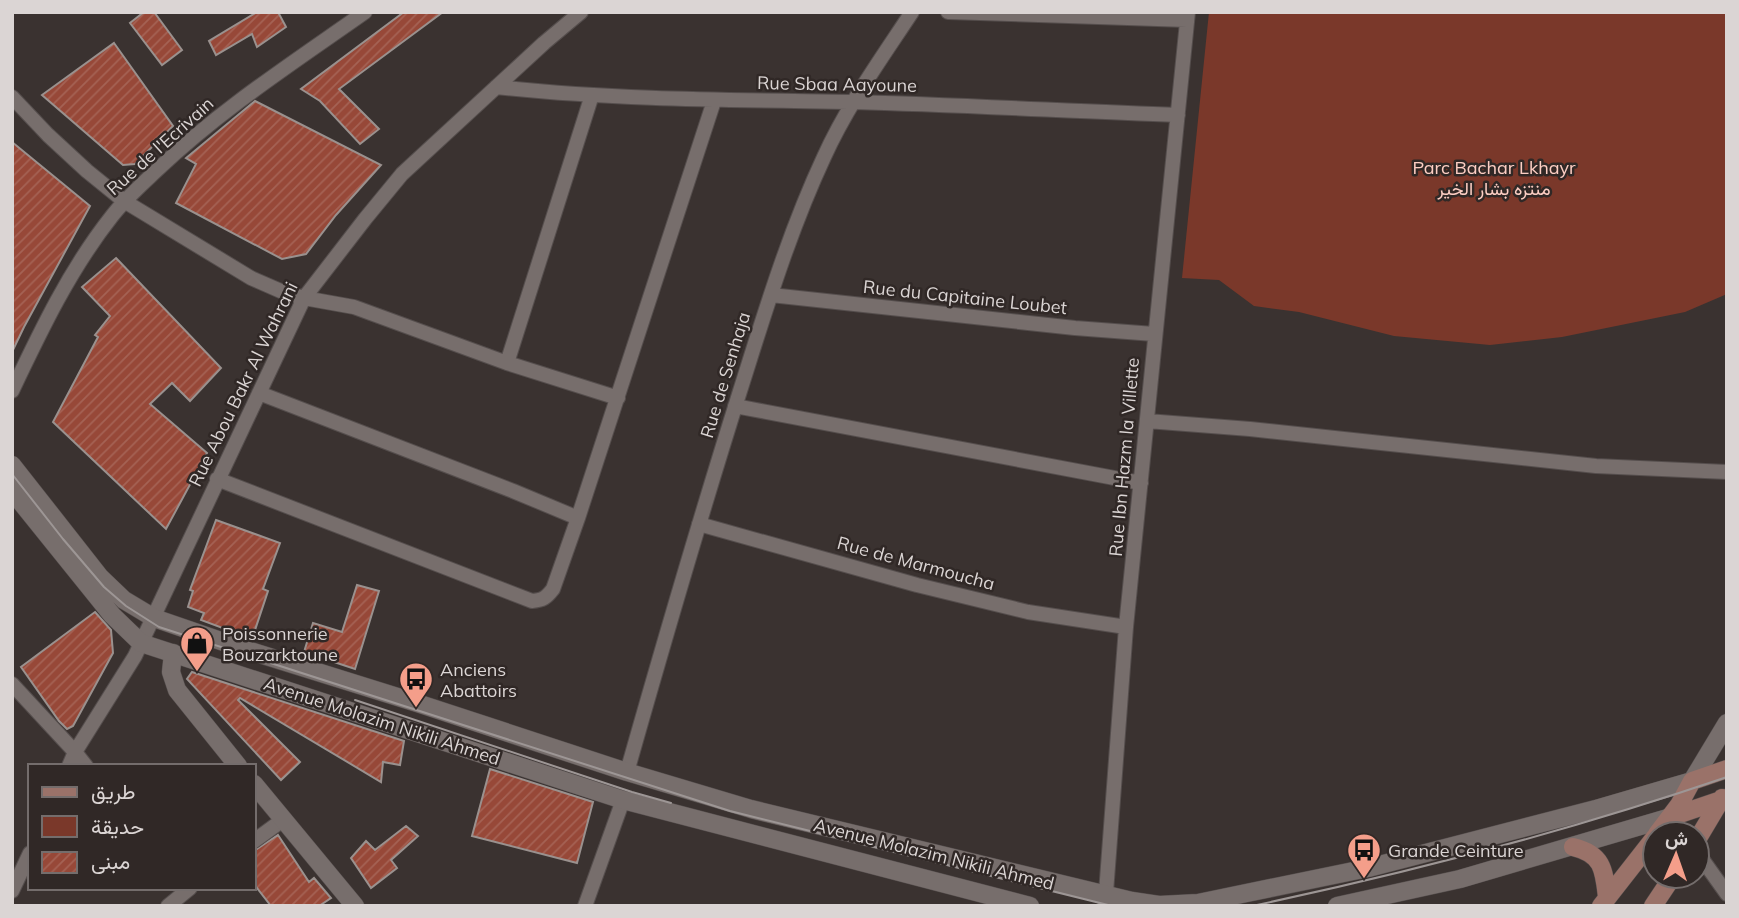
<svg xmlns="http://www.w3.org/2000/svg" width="1739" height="918" viewBox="0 0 1739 918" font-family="Mulish,Vazirmatn,sans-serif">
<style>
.green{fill:#7a382a}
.building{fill:url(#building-hatch);stroke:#9a918e;stroke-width:2}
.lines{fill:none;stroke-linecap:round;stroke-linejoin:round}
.minor-casing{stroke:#554e4d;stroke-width:16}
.tertiary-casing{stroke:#554e4d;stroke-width:19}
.secondary-casing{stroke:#554e4d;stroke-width:19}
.minor{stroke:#776e6c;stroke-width:14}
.tertiary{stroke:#776e6c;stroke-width:18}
.secondary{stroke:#9a7269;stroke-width:18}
.tram{stroke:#9d9695;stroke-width:2}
.labels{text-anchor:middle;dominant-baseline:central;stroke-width:5;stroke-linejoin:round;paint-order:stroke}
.street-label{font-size:18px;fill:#dbd5d4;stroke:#302826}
.park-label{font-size:18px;fill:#fdcec3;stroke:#302826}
.poi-label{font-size:18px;fill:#dbd5d4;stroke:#302826;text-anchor:start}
</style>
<defs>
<pattern id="building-hatch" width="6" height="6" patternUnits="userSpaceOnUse" patternTransform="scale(1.75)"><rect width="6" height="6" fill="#974838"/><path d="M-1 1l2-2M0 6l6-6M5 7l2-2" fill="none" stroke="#a56254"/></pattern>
</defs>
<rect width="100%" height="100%" fill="#3a3230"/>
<path class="green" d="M1209,12H1727V294L1685,312L1562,337L1490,345L1394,336L1299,312L1254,306L1219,280L1182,278Z"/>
<path class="building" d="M144,12H154L182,50L162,65L130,23Z
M257,12H278L286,27L257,47L252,34L216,55L209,41Z
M404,12H443L339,89L379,129L360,144L320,101L301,89Z
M114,43L173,126L135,164L123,165L42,95Z
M255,101L381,165L336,215L306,254L282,259L176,203L196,164L186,158Z
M12,142L90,206L24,327L12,352Z
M116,258L221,368L190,401L172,383L150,404L207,453L166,529L53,422L98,337L95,335L110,316L82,287Z
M216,520L280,543L263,589L268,591L252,639L201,620L204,613L188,607L193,591L190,590Z
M357,585L379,591L355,669L304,652L313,623L342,632Z
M95,612L111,630L113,653L73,726L67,729L59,721L21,667Z
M192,672L404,741L400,765L383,762L381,782L240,698L238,700L300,762L281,780L187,679Z
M490,769L593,802L577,863L472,836Z
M406,826L418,836L391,860L397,868L371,888L351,858L366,841L375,850Z
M278,835L309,882L314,878L331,898L319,906H271L254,884V851Z"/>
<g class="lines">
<g class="minor-casing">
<path id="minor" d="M948,12L1187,20
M496,87C615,100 734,100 853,102C961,105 1069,111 1178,115
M12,97L48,135L87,171L124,201L251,278L283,292L304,298L354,307L507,363L618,398
M771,295L1075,328L1154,334
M507,363L592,95
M12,391C41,330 70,269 112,216C125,199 141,185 157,170C220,110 294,62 365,12
M259,393L513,491L578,518
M735,406L1141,483
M1147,421L1250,429L1596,466L1727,472
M217,479L532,601C543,600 546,598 553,589L578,518L714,101
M699,524L917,585L1028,612L1126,627
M12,684L75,752L86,766
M69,766L75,752L135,656L304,298L365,219L402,174L544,43L581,12
M627,772C663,645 700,518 740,391C765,312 789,232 824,157C847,106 881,59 912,12
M254,841L284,819
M1697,852L1727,894
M12,891L30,853
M168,906L190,888
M585,906L623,800
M1105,906L1126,627L1188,12"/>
</g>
<g class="tertiary-casing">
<path id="tertiary" d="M12,465L100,577L124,600L154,618L247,650L417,703L627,772L751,809L1132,901L1159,905L1198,903L1368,868L1596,809L1692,781L1727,723
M12,491L112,615L141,643L623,800L1030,906
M173,653L171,672L177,690L238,766
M254,784L355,906
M1337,906L1460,879L1671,817"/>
</g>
<g class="secondary-casing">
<path id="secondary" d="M1671,817L1727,798
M1657,834L1679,805L1692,781L1727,769
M1697,840L1722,798
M1573,847C1603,854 1604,870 1607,897
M1601,906L1655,837
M1653,906L1673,876"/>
</g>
<use href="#minor" class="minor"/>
<use href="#tertiary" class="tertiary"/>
<use href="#secondary" class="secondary"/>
<path class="tram" d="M12,474L63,539L104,587L126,606L159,627L730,811L1112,906
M355,700L632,792L671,803
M1252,906C1412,872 1572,830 1727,777"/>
</g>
<defs>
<g id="shop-pin" transform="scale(1.75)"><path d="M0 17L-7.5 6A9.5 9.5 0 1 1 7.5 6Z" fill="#f49e8a" stroke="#302826"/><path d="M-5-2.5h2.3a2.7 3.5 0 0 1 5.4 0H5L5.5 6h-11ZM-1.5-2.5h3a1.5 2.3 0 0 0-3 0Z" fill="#111"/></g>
<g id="bus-pin" transform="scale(1.75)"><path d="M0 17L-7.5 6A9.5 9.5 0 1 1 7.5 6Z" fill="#f49e8a" stroke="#302826"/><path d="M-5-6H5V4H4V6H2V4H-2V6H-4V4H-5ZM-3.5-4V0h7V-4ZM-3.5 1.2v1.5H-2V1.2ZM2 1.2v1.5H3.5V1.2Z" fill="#111"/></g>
</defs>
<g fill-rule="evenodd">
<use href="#shop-pin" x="197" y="643"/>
<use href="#bus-pin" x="416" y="679"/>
<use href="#bus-pin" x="1364" y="850"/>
</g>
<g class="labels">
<g class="street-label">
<text transform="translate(837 84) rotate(1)">Rue Sbaa Aayoune</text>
<text transform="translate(160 146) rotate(-42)">Rue de l'Ecrivain</text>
<text transform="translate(965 297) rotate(6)">Rue du Capitaine Loubet</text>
<text transform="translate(725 375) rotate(-73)">Rue de Senhaja</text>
<text transform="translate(243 384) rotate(-64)">Rue Abou Bakr Al Wahrani</text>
<text transform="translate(1124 457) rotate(-85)">Rue Ibn Hazm la Villette</text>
<text transform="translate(916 563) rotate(15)">Rue de Marmoucha</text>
<text transform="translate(382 721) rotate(18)">Avenue Molazim Nikili Ahmed</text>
<text transform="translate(934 854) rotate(14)">Avenue Molazim Nikili Ahmed</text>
</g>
<g class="park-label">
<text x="1494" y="167">Parc Bachar Lkhayr<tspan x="1494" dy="21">منتزه بشار الخير</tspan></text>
</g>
<g class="poi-label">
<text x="222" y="633">Poissonnerie<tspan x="222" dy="21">Bouzarktoune</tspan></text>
<text x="440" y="669">Anciens<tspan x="440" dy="21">Abattoirs</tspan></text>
<text x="1388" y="850">Grande Ceinture</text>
</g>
</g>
<rect width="1739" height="918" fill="none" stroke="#dbd5d4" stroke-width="28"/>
<rect x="28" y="764" width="228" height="126" fill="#302826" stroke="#746d6c" stroke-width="2"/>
<rect x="42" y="787" width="35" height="10" fill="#9a7269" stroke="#746d6c" stroke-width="2"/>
<text x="91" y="799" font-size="21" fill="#dbd5d4">طريق</text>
<rect x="42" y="816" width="35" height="21" fill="#7a382a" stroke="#746d6c" stroke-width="2"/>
<text x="91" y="834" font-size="21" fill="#dbd5d4">حديقة</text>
<rect x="42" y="852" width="35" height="21" fill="url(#building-hatch)" stroke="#746d6c" stroke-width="2"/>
<text x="91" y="869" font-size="21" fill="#dbd5d4">مبنى</text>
<g transform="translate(1676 855) rotate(2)"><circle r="33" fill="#302826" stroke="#746d6c" stroke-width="2"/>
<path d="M0-5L12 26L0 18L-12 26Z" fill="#f49e8a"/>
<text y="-10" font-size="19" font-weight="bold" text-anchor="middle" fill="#dbd5d4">ش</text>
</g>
</svg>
